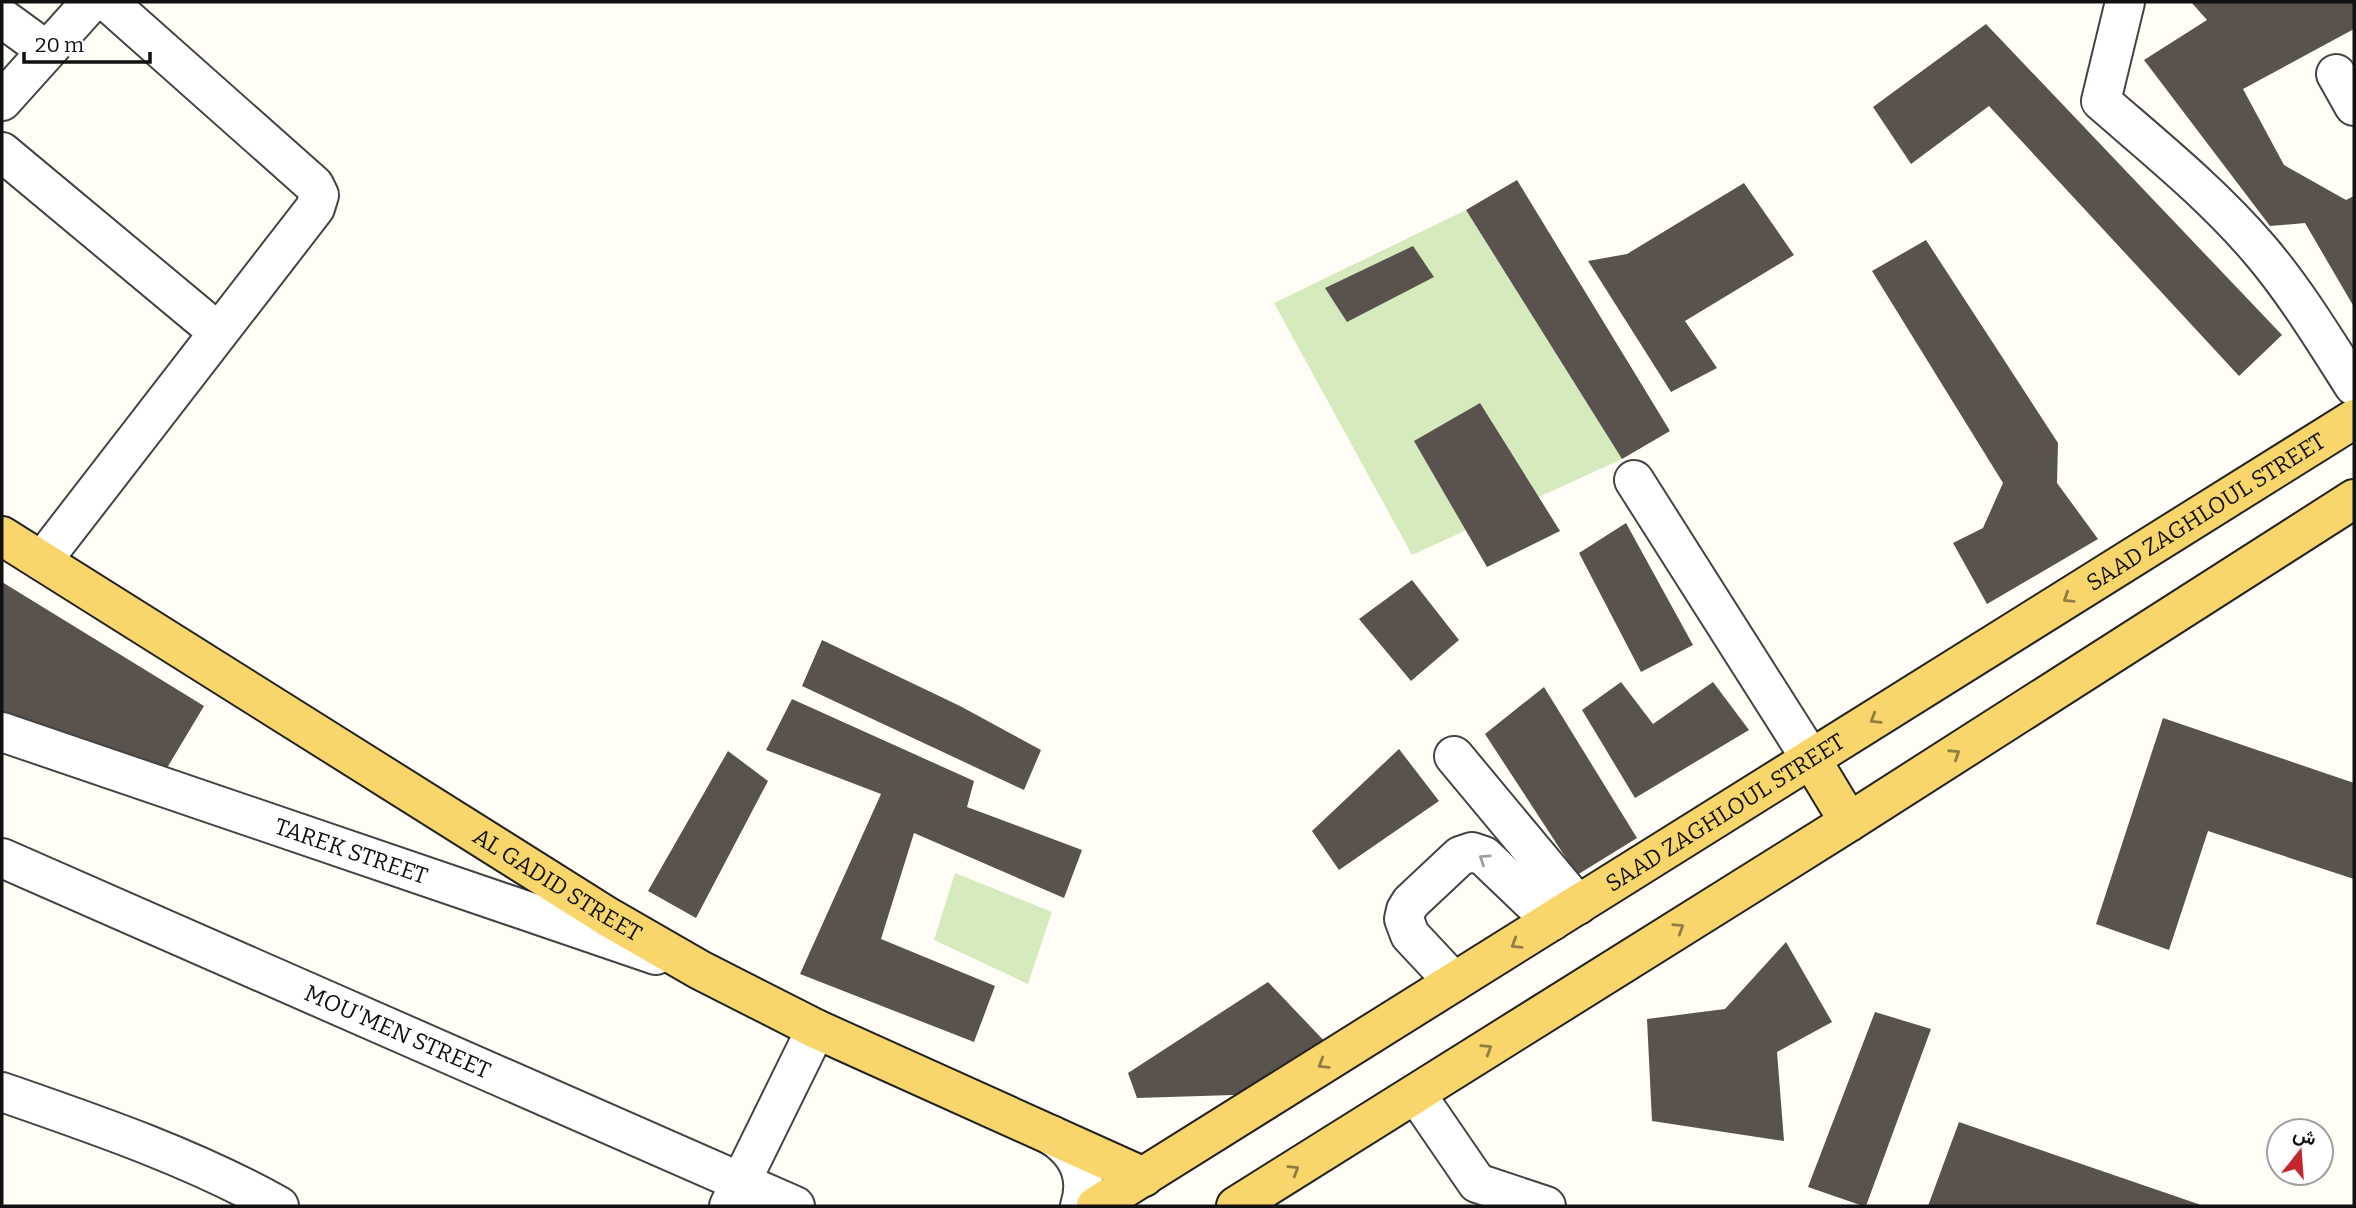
<svg xmlns="http://www.w3.org/2000/svg" width="2356" height="1208" viewBox="0 0 2356 1208" font-family="Bitter,Vazirmatn,serif">
<style>
.green{fill:#d5ebbd}
.building{fill:#5a524d}
.lines{fill:none;stroke-linecap:round;stroke-linejoin:round}
.minor-casing{stroke:#444;stroke-width:42}
.major-casing{stroke:#222;stroke-width:42}
.minor{stroke:#fff;stroke-width:38}
.major{stroke:#f9d66b;stroke-width:38}
.oneway{stroke:#917d42}
.oneway2{stroke:#a0a0a0}
.labels{text-anchor:middle;dominant-baseline:central;stroke-width:7;stroke-linejoin:round;paint-order:stroke}
.street-label{font-size:23px;fill:#111;stroke:#fff}
</style>
<rect width="100%" height="100%" fill="#fffdf5"/>
<path class="green" d="M1466,210L1622,459L1412,555L1274,303Z
M955,873L1052,912L1028,984L934,940Z"/>
<path class="building" d="M2191,2H2354V29L2243,89L2284,165L2346,200L2354,196V307L2305,223L2270,226L2144,60L2207,20Z
M1986,24L2282,335L2239,376L1989,106L1911,164L1873,107Z
M1517,180L1670,431L1622,459L1466,210Z
M1744,183L1794,255L1685,321L1717,368L1671,392L1588,261L1627,254Z
M1926,240L2058,443L2057,483L2098,539L1987,604L1953,543L1983,528L2003,483L1872,271Z
M1413,246L1434,277L1347,322L1325,288Z
M1480,403L1560,531L1487,567L1414,441Z
M1626,523L1693,645L1641,672L1579,553Z
M1412,580L1459,640L1411,681L1359,619Z
M2,582L204,706L158,783L2,725Z
M822,640L960,706L1041,750L1024,790L802,686Z
M1621,682L1653,724L1713,682L1749,730L1635,798L1582,710Z
M1544,687L1637,838L1577,875L1485,734Z
M792,699L974,781L967,807L1082,850L1064,898L914,833L881,939L995,986L974,1042L800,974L881,794L766,750Z
M2163,718L2354,783V879L2208,831L2169,950L2096,924Z
M1399,749L1439,801L1339,870L1312,831Z
M728,751L768,781L696,918L648,891Z
M1786,942L1832,1022L1777,1052L1784,1141L1652,1121L1647,1019L1725,1009Z
M1268,982L1330,1047L1265,1094L1137,1098L1128,1073Z
M1875,1012L1931,1029L1866,1206H1863L1808,1187Z
M1959,1122L2204,1206H1928Z"/>
<g class="lines">
<g class="minor-casing">
<g id="minor">
<path d="M2125,2L2101,101C2155,148 2212,194 2259,249C2295,291 2324,339 2354,386"/>
<path d="M2,18L46,50"/>
<path d="M2336,74L2354,106"/>
<path d="M2,101L91,2"/>
<path d="M2,152L218,332"/>
<path d="M1634,480L1811,759"/>
<path d="M42,561L315,208L319,195L314,185L108,2"/>
<path id="s1" d="M2,732L656,955"/>
<path d="M1454,756L1578,905"/>
<path id="s2" d="M2,858L795,1206"/>
<path d="M1454,982L1410,935L1404,919L1406,910L1411,902L1460,856L1472,852L1484,856L1552,921"/>
<path d="M2,1092C97,1125 191,1157 279,1206"/>
<path d="M1416,1094L1477,1183L1546,1206"/>
<path d="M1051,1135C1077,1151 1090,1175 1080,1206"/>
<path d="M729,1206L816,1029"/>
</g>
</g>
<g class="major-casing">
<g id="major">
<path id="s3" d="M2,536L608,917L700,970L816,1029L1144,1177"/>
<path d="M1811,759L1849,822"/>
<path id="s4" d="M1096,1206L2354,419"/>
<path d="M1236,1206L1849,822L2354,499"/>
</g>
</g>
<use href="#minor" class="minor"/>
<use href="#major" class="major"/>
</g>
<defs><path id="oneway-chevron" d="M-2-3.5L2.5 0L-2 3.5" fill="none" stroke-width="1.6" stroke-linecap="round" stroke-linejoin="round" transform="scale(1.75)"/></defs>
<g class="oneway">
<use href="#oneway-chevron" transform="translate(2068 598) rotate(148)"/>
<use href="#oneway-chevron" transform="translate(1875 719) rotate(148)"/>
<use href="#oneway-chevron" transform="translate(1955 754) rotate(-33)"/>
<use href="#oneway-chevron" transform="translate(1679 928) rotate(-32)"/>
<use href="#oneway-chevron" transform="translate(1516 944) rotate(148)"/>
<use href="#oneway-chevron" transform="translate(1487 1049) rotate(-32)"/>
<use href="#oneway-chevron" transform="translate(1323 1064) rotate(148)"/>
<use href="#oneway-chevron" transform="translate(1294 1170) rotate(-32)"/>
</g>
<use class="oneway2" href="#oneway-chevron" transform="translate(1484 859) rotate(-146)"/>
<g class="labels">
<g class="street-label">
<text stroke="none"><textPath href="#s4" startOffset="1309">SAAD ZAGHLOUL STREET</textPath></text>
<text stroke="none"><textPath href="#s4" startOffset="742">SAAD ZAGHLOUL STREET</textPath></text>
<text stroke="none"><textPath href="#s1" startOffset="369">TAREK STREET</textPath></text>
<text stroke="none"><textPath href="#s3" startOffset="656">AL GADID STREET</textPath></text>
<text stroke="none"><textPath href="#s2" startOffset="432">MOU'MEN STREET</textPath></text>
</g>
</g>
<rect width="2356" height="1208" fill="none" stroke="#111111" stroke-width="7"/>
<g transform="translate(2300 1152) rotate(17)"><circle r="33" fill="#ffffff" stroke="#a0a0a0" stroke-width="2"/>
<path d="M0-5L12 26L0 18L-12 26Z" fill="#c4262e"/>
<text y="-10" font-size="19" font-weight="bold" text-anchor="middle" fill="#111111">ش</text>
</g>
<path d="M24 52v10h126v-10" fill="none" stroke="#111111" stroke-width="3.5"/>
<text x="35" y="52" font-size="21" fill="#111111" stroke="#ffffff" stroke-width="5" paint-order="stroke">20 m</text>
</svg>
